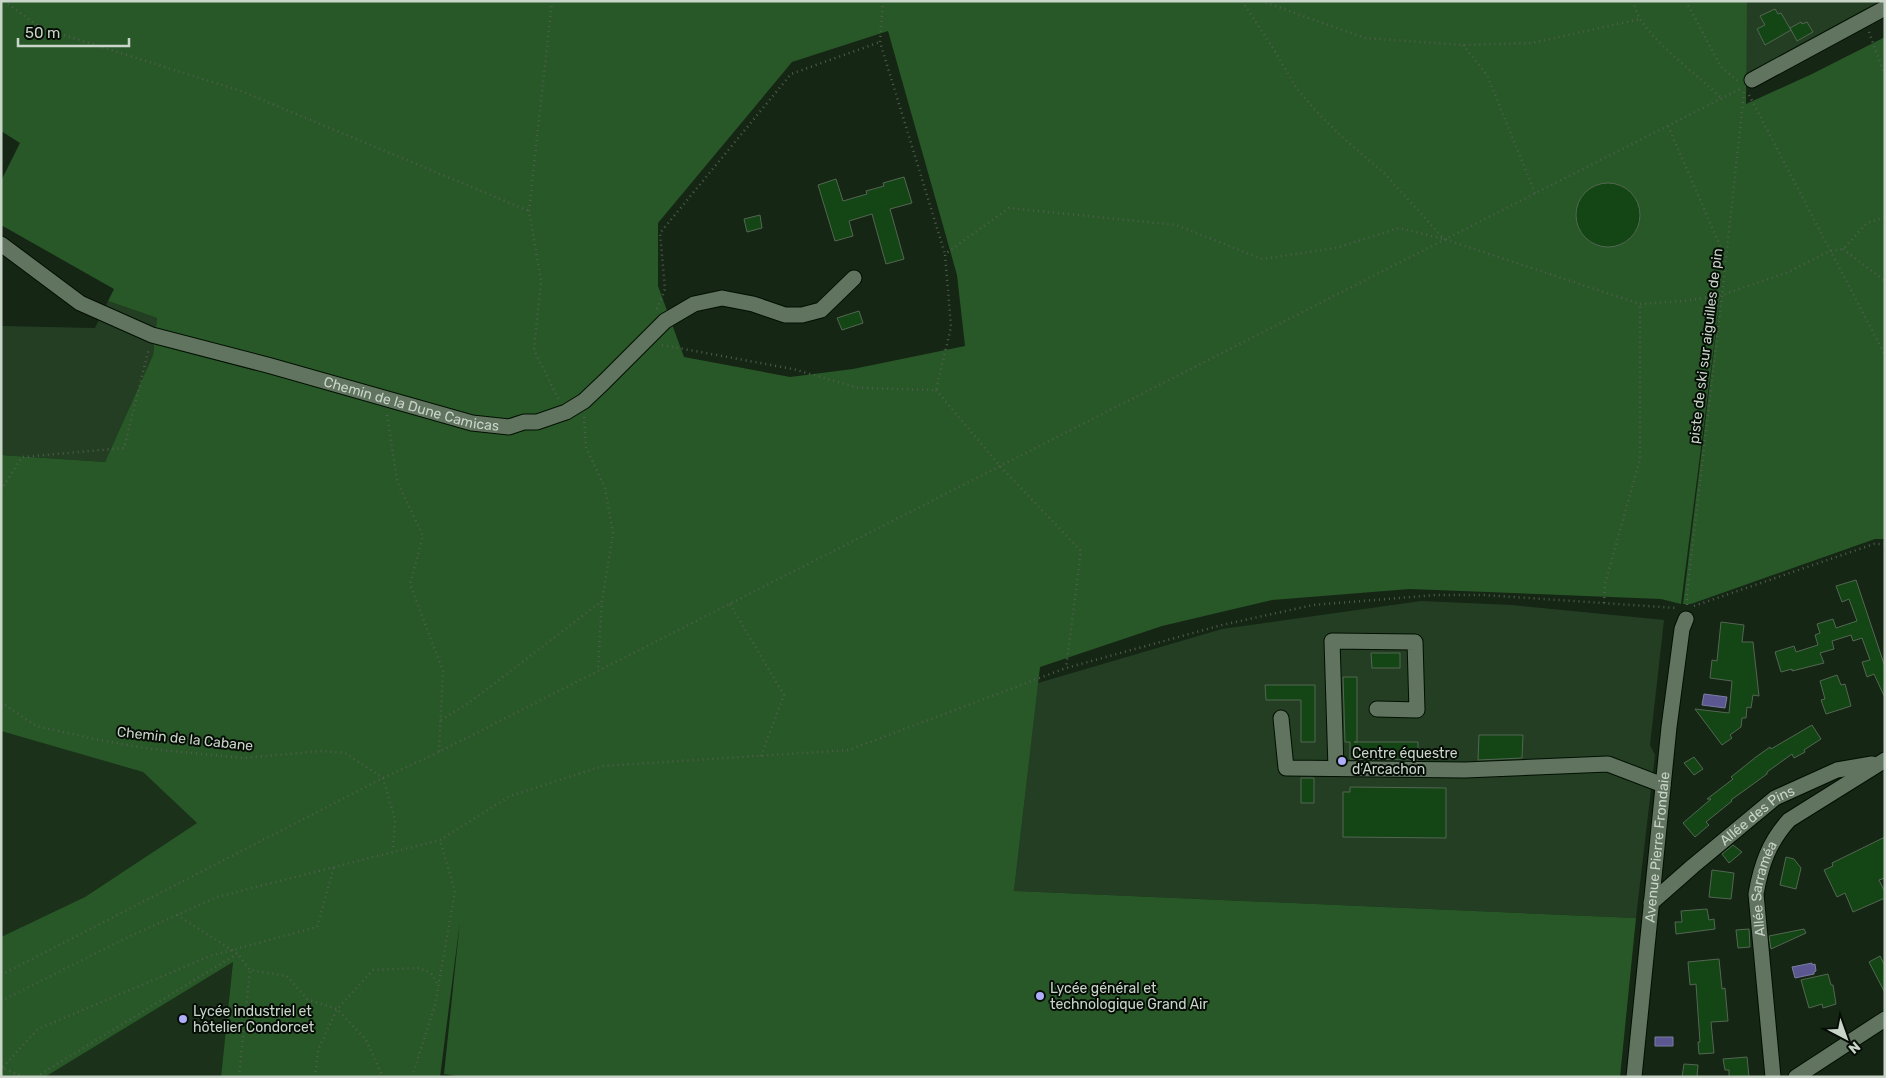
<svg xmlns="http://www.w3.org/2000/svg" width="1886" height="1078" viewBox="0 0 1886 1078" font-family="Rubik,sans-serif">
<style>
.built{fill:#1b311a}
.green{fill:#233e23}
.forest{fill:#285828;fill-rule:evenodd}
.water{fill:#5a5791;stroke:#7c7da2}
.building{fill:#144515;stroke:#536652}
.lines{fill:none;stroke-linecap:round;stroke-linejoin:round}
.minor-casing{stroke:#020f02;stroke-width:17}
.path{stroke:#505e4f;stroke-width:2.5;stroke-dasharray:1 4;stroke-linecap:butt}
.minor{stroke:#617460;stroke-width:15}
.poi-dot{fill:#afaefa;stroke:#060d06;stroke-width:2}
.labels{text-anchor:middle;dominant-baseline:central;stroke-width:4;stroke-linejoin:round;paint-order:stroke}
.street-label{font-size:14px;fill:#cad5ca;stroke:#060d06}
.poi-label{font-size:14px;fill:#cad5ca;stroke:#060d06;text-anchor:start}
</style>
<rect width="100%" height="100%" fill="#162615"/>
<path class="built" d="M1,731L143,772L197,823L85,897L1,937Z
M233,962L221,1077H45Z"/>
<path class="green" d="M1703,1H1885L1744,80Z
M108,301L157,318L153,355L105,462L1,455V326L95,328Z
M1421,601L1512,605L1664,620L1650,745L1655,755L1636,918L1014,891L1038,683L1222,629Z"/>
<path class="forest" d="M1,1H1747L1746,104L1812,74L1885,37V539H1875L1691,604H1683L1724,268L1681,604L1661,599L1410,589L1272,600L1162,626L1040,667L1014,891L1636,918L1620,1077H463L444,1074L460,921L440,1077H221L233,962L45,1077H1V937L85,897L197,823L143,772L1,731V455L105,462L153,355L157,318L108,301L114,289L1,225V181L20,143L1,131ZM888,31L957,275L965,346L853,369L790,377L684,357L658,286V223L792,62Z"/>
<path class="water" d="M1704,694L1727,697L1725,708L1702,705Z
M1812,963V965L1815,964L1816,971L1814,972V974L1795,978L1792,967Z
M1655,1037H1673V1046H1655Z"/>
<path class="building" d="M1775,9L1778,14L1781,13L1791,30L1765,45L1757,29L1765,25L1760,16Z
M1801,22L1802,24L1807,22L1813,32L1797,41L1790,28Z
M904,177L912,203L890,209L904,259L886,264L872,214L849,221L853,236L835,241L818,185L836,179L843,201L867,194L866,191L884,186L883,183Z
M1576 215a32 32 0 1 1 64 0a32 32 0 1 1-64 0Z
M760,215L762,228L747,232L744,219Z
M859,311L863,323L842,330L837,318Z
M1856,580L1885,667V698L1874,674L1867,677L1862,662L1870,660L1862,638L1853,641L1851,635L1832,641L1834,649L1820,653L1824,663L1792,671V669L1781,672L1775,652L1794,646L1796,652L1818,645L1815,635L1820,633L1817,624L1833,619L1836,628L1857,621L1849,599L1842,602L1836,586Z
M1721,622L1744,625L1742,642H1753L1759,696L1753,695L1751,708L1747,707L1746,718H1742L1741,727L1730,735L1732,738L1722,745L1695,709L1729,713L1732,681L1710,678L1712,660L1717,661Z
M1371,653H1400V668H1372Z
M1837,675L1841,685L1845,684L1851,706L1826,714L1821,700L1825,699L1820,681Z
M1343,677H1357V742H1354H1418V760L1350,759V742H1345Z
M1265,685H1315V742H1301V700H1266Z
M1812,725L1821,739L1804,750L1805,752L1794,758L1792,754L1767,772V774L1731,800L1732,801L1706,822L1709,825L1695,837L1683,823L1711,799H1707L1733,779L1731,777L1756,757L1770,747L1771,749Z
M1479,735H1523L1522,758L1478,760Z
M1694,757L1703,769L1694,775L1684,763Z
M1301,778H1314V803H1301Z
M1350,787L1446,788V838L1343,837V792H1350Z
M1885,837V878L1879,880L1885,892V898L1853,912L1845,893L1837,897L1824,870L1833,866L1832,863Z
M1733,845L1742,852L1729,863L1722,854Z
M1786,857L1794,859L1801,868L1796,889L1780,885Z
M1712,870L1734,873L1731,899L1709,897Z
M1707,909L1709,920L1714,919L1715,929L1676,934L1675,922H1682L1681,911Z
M1749,929L1750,947L1738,948L1736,930Z
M1804,929L1806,933L1771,949L1769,936Z
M1880,956L1885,966V993L1869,962Z
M1719,959L1722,989L1725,988L1728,1021L1711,1022L1714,1053L1699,1054L1698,1042H1700L1696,984L1690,985L1688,962Z
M1828,974L1831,985H1833L1836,1004L1823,1008L1822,1004L1809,1008L1801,980Z
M1747,1057L1749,1077H1729V1070H1725L1723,1059Z
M1684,1064L1698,1065L1697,1077H1682Z"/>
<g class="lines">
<g class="minor-casing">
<g id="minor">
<path d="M1752,80L1885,8"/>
<path id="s1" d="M1,244L80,303L152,335L271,366L472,423L509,427L524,422H537L566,412L584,401L604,382L665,321L694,304L722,298L753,304L785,315H802L821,310L854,278"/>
<path d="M1281,718L1286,768L1465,770L1608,764L1663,785"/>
<path d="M1336,768L1332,641L1415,642L1417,710L1377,709"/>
<path id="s2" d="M1651,903L1693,866L1775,798L1837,770L1872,764"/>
<path id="s3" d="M1634,1077L1669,727L1682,629L1686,619"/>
<path id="s4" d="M1773,1077L1756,894C1761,865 1769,842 1789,820L1885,760"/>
<path d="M1796,1077L1885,1019"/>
</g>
</g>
<path class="path" d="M4,1L41,28L241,91L529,211
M552,1L529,211L541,280L534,350L559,400
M883,1L880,42L945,254
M1242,1L1273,48L1297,89L1316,111L1340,135L1386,175L1444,239
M1261,1L1365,38L1463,45L1532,43L1640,19
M1633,1C1635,7 1637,14 1640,19C1660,49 1696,73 1721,98
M1686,1L1721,67L1738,81
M1869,32L1885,76
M1463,45L1487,75L1535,193
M1749,95L1885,355
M1668,126L1725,257
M1843,249L1885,281
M657,309L665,289L660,233L791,74L880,42
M662,345L793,369L859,388L936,390L951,327L945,254L1009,208L1176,225L1262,259L1336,248L1399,228L1444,239L1640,304L1684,301L1722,295L1786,273L1830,251L1843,249L1867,223L1885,217
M936,390L1000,466L1081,551L1066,668
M387,415L397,481L423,536L410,584L443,671L439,752
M584,417L586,447L605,488L613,533L602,601L598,670
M1,490L22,457L124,448L149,348
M1604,603L1605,584L1640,459V305
M730,604L784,695L761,756
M1687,605V593L1722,295L1744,92
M1694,606L1874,544H1885
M1,702L36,726L99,740L151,749L243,758L322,751L345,753L383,778L395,820L393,851
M441,720L470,702L602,601
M177,915L238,954L250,970L287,976L307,999L337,1009L366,1040L383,1077
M1,975L383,778L439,752L1742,88
M1,1001L128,937L217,897L440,840L510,796L603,766L849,750L1066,668L1222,625L1313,605L1436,595H1484L1677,608
M24,1077L2,1068L38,1029L210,956L317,927L334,867
M36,1077L237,954
M239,1077L250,970
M315,1077L318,1050L337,1009L373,970L419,968L431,973L438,985
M412,1077L435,1005L455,891L440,840"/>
<use href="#minor" class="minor"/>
</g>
<g class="poi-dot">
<circle cx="1342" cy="761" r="5"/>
<circle cx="1040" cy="996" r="5"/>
<circle cx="183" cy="1019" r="5"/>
</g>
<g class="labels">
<g class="street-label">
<text transform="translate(1706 346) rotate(-83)">piste de ski sur aiguilles de pin</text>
<text stroke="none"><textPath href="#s1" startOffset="446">Chemin de la Dune Camicas</textPath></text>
<text transform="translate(185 739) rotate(6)">Chemin de la Cabane</text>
<text stroke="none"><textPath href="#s2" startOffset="138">Allée des Pins</textPath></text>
<text stroke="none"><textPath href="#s3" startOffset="231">Avenue Pierre Frondaie</textPath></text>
<text stroke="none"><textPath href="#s4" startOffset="190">Allée Sarraméa</textPath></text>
</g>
<g class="poi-label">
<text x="1352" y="753">Centre équestre<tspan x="1352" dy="16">d’Arcachon</tspan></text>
<text x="1050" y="988">Lycée général et<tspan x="1050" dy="16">technologique Grand Air</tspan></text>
<text x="193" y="1011">Lycée industriel et<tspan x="193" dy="16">hôtelier Condorcet</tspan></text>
</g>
</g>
<rect width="1886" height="1078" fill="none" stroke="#cad5ca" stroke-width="5"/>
<g transform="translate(1846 1038) rotate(139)" stroke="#060d06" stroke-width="4" paint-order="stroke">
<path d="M0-4L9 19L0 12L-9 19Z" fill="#cad5ca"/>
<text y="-8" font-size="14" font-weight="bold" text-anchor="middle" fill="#cad5ca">N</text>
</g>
<path d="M18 38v8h111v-8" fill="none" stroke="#cad5ca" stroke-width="2.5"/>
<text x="25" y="38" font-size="15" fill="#cad5ca" stroke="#060d06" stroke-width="4" paint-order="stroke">50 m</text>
</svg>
